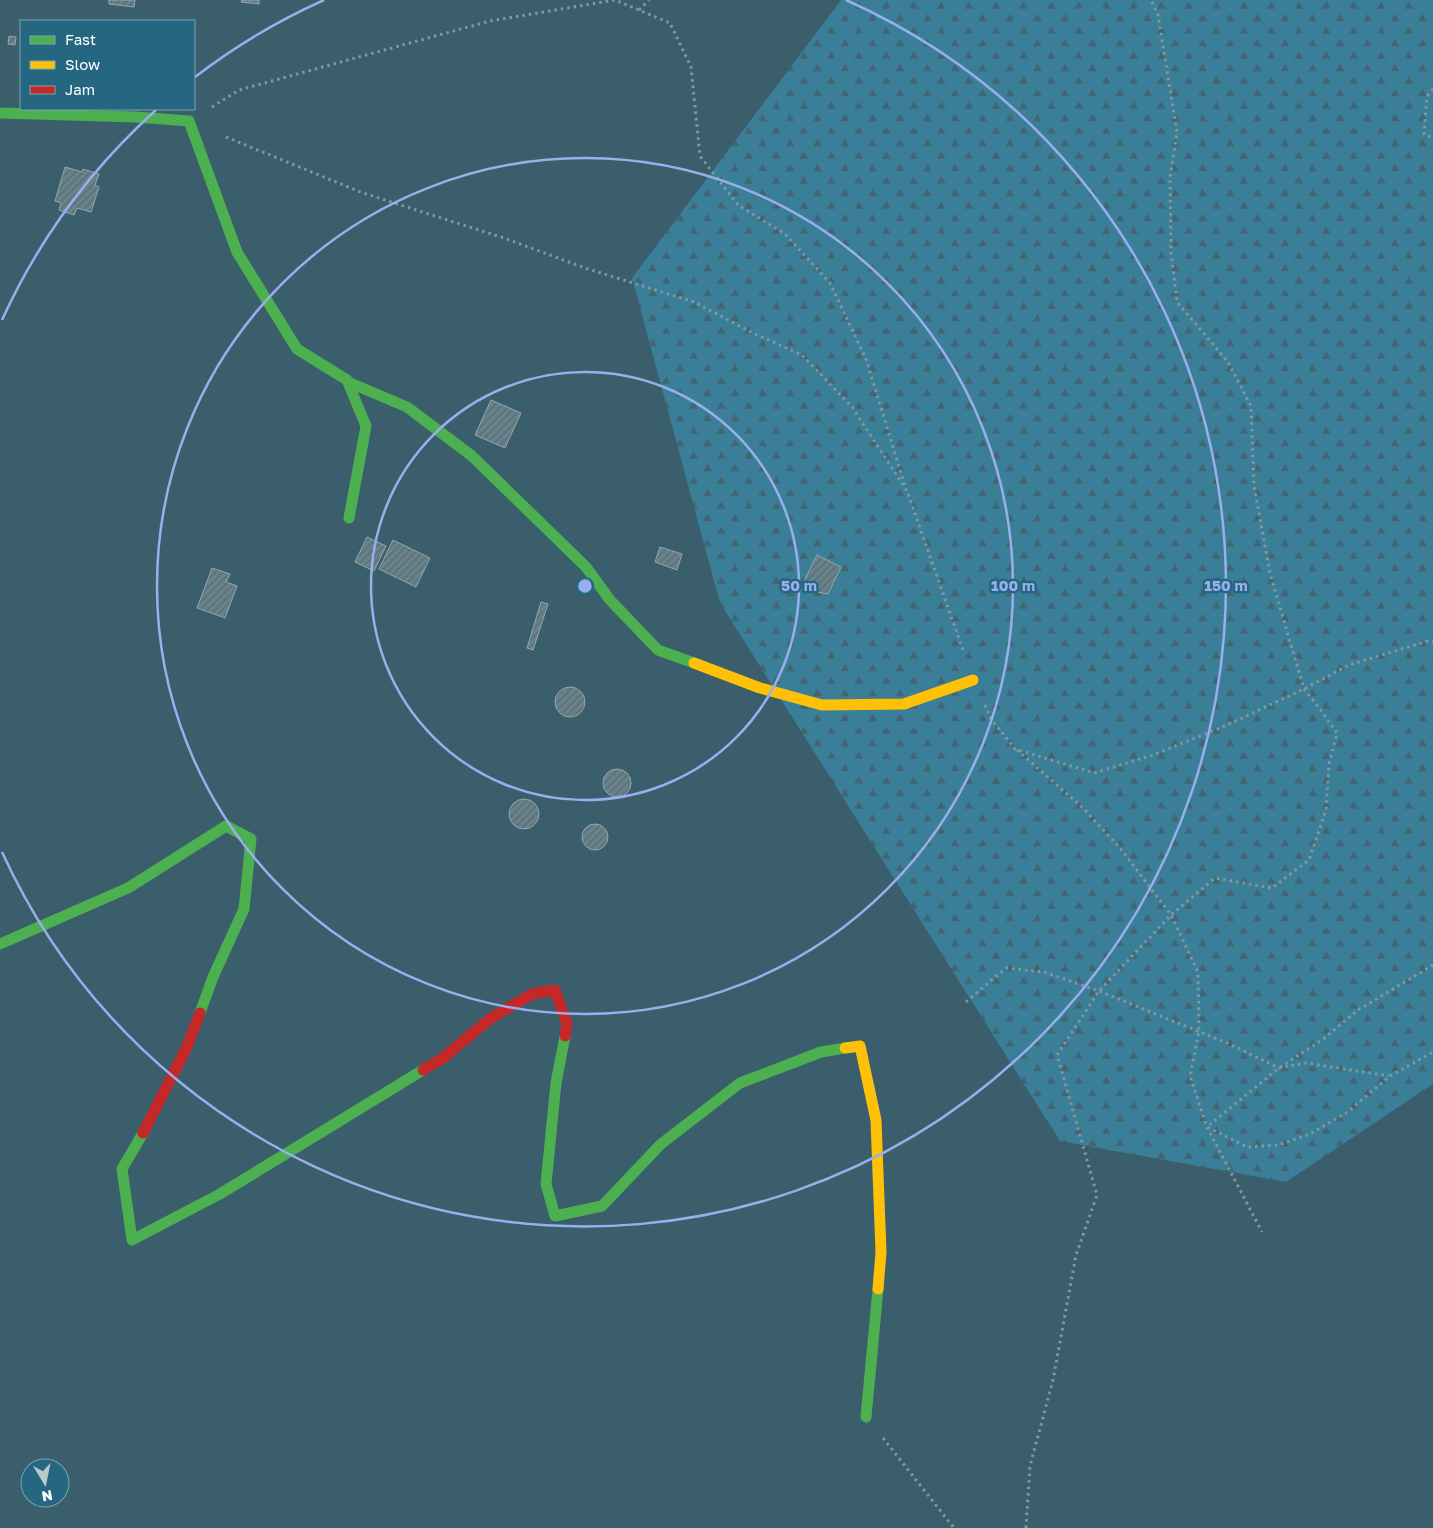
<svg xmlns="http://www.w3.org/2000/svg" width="1433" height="1528" viewBox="0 0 1433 1528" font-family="'Golos Text',sans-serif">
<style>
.forest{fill:url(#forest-firs)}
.building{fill:url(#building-hatch);stroke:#93a8b0}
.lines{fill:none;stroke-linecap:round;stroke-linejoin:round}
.path{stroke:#8099a1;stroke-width:3;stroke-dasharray:2.5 4;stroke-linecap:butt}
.fast{stroke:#4caf50;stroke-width:11}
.slow{stroke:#ffc107;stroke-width:11}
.jam{stroke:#c62828;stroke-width:11}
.ring{fill:none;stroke:#99afed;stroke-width:2.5}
.centre{fill:#99afed;stroke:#256780;stroke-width:2.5}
.ring-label{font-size:15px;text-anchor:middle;font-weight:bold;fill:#99afed;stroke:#256780;stroke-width:5;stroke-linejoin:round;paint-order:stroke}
</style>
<defs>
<pattern id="forest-firs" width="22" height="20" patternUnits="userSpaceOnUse" patternTransform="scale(1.25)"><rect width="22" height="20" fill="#3a7e97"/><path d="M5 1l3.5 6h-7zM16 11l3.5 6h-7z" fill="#436572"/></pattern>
<pattern id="building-hatch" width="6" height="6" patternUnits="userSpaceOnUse" patternTransform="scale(1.25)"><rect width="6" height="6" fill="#68828b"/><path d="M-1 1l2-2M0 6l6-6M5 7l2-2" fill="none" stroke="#5b6a6f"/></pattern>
</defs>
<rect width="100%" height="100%" fill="#3a5e6b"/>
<path class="forest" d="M841,0H1433V1084L1286,1182L1060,1141L720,603L632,278Z"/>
<path class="building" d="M109,0H135L134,7L109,4Z
M242,0H259V4L241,2Z
M9,36L16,37L15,45L8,44Z
M65,167L82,172L83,169L99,174L95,185L99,187L91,212L77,208L74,215L59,210L61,203L55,201Z
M491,400L521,413L505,448L475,435Z
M367,537L386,546L374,571L355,562Z
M393,540L430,558L416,587L379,569Z
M660,547L682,554L677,570L655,562Z
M817,555L841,567L828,594L800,589Z
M212,568L230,574L226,582L237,586L225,618L197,608Z
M541,602L548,604L533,650L527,648Z
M555 702a15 15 0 1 1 30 0a15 15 0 1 1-30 0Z
M603 783a14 14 0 1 1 28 0a14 14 0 1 1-28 0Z
M509 814a15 15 0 1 1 30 0a15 15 0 1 1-30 0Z
M582 837a13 13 0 1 1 26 0a13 13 0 1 1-26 0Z"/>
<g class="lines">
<path class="path" d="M639,10L649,0
M1433,89L1427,96L1424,134L1433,138
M212,107L239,90L490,21L615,0L670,23L691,67L700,156L738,205L785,234L830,283L866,359L905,486
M226,137L363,193L504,238L585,268L694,302L751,332L802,355L852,407L907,491L964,653
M985,705L991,719L1015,749L1094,773L1153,755L1225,726L1304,689L1349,665L1428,641L1433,642
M1017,750L1083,808L1120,848L1171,915L1198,972L1199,1031L1190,1076L1207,1127L1262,1232
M1433,965L1358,1010L1322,1040L1279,1068L1207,1127L1247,1147L1278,1145L1310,1134L1346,1113L1390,1076L1433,1052
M966,1002L1006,968L1044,972L1099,991L1227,1043L1279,1068L1306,1063L1389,1076
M883,1438L954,1528
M1026,1528L1030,1466L1053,1380L1076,1255L1097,1195L1057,1055L1099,991L1171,915L1215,878L1272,888L1309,860L1326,810L1329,764L1337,733L1320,709L1304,689L1270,573L1254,486L1251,406L1228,362L1177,302L1171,252L1170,177L1177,132L1158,15L1151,0"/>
<path class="fast" d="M0,113L136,117L189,121L237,252L297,349L347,380L366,426L349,518
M348,382L407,407L472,456L586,567L610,600L658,650L694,663
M0,944L128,888L226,826L251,839L244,909L213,977L200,1013
M565,1036L556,1083L546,1184L555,1216L602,1206L661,1144L740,1083L821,1052L845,1048
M143,1133L122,1169L132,1240L220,1194L423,1070
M866,1417L878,1289"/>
<path class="slow" d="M694,663L760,688L822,705L904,704L973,680
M845,1048L860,1046L876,1120L881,1252L878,1289"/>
<path class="jam" d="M423,1070L443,1058L491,1018L532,994L555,990L567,1024L565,1036
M143,1133L187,1047L200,1013"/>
</g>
<g class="ring">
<circle cx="585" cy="586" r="214"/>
<circle cx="585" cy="586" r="428"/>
<path d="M2 320A641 641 0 0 1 156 110M195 77A641 641 0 0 1 324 0M846 0A641 641 0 1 1 2 852"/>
</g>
<circle cx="585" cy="586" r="8" class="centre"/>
<g class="ring-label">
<text x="799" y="591">50 m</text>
<text x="1013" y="591">100 m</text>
<text x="1226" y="591">150 m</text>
</g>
<rect x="20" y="20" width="175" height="90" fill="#256780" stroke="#7ca4b3"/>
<rect x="30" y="36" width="25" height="8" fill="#4caf50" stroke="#7ca4b3"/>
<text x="65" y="45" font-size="15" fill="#ffffff">Fast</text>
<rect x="30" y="61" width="25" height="8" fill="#ffc107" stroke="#7ca4b3"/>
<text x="65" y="70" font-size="15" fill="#ffffff">Slow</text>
<rect x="30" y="86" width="25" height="8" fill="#c62828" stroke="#7ca4b3"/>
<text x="65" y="95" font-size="15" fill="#ffffff">Jam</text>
<g transform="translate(45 1483) rotate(170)"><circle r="24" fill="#256780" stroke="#7ca4b3"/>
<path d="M0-4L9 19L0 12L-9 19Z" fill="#bac7cb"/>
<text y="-8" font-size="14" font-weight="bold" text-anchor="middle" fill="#ffffff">N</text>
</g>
</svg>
